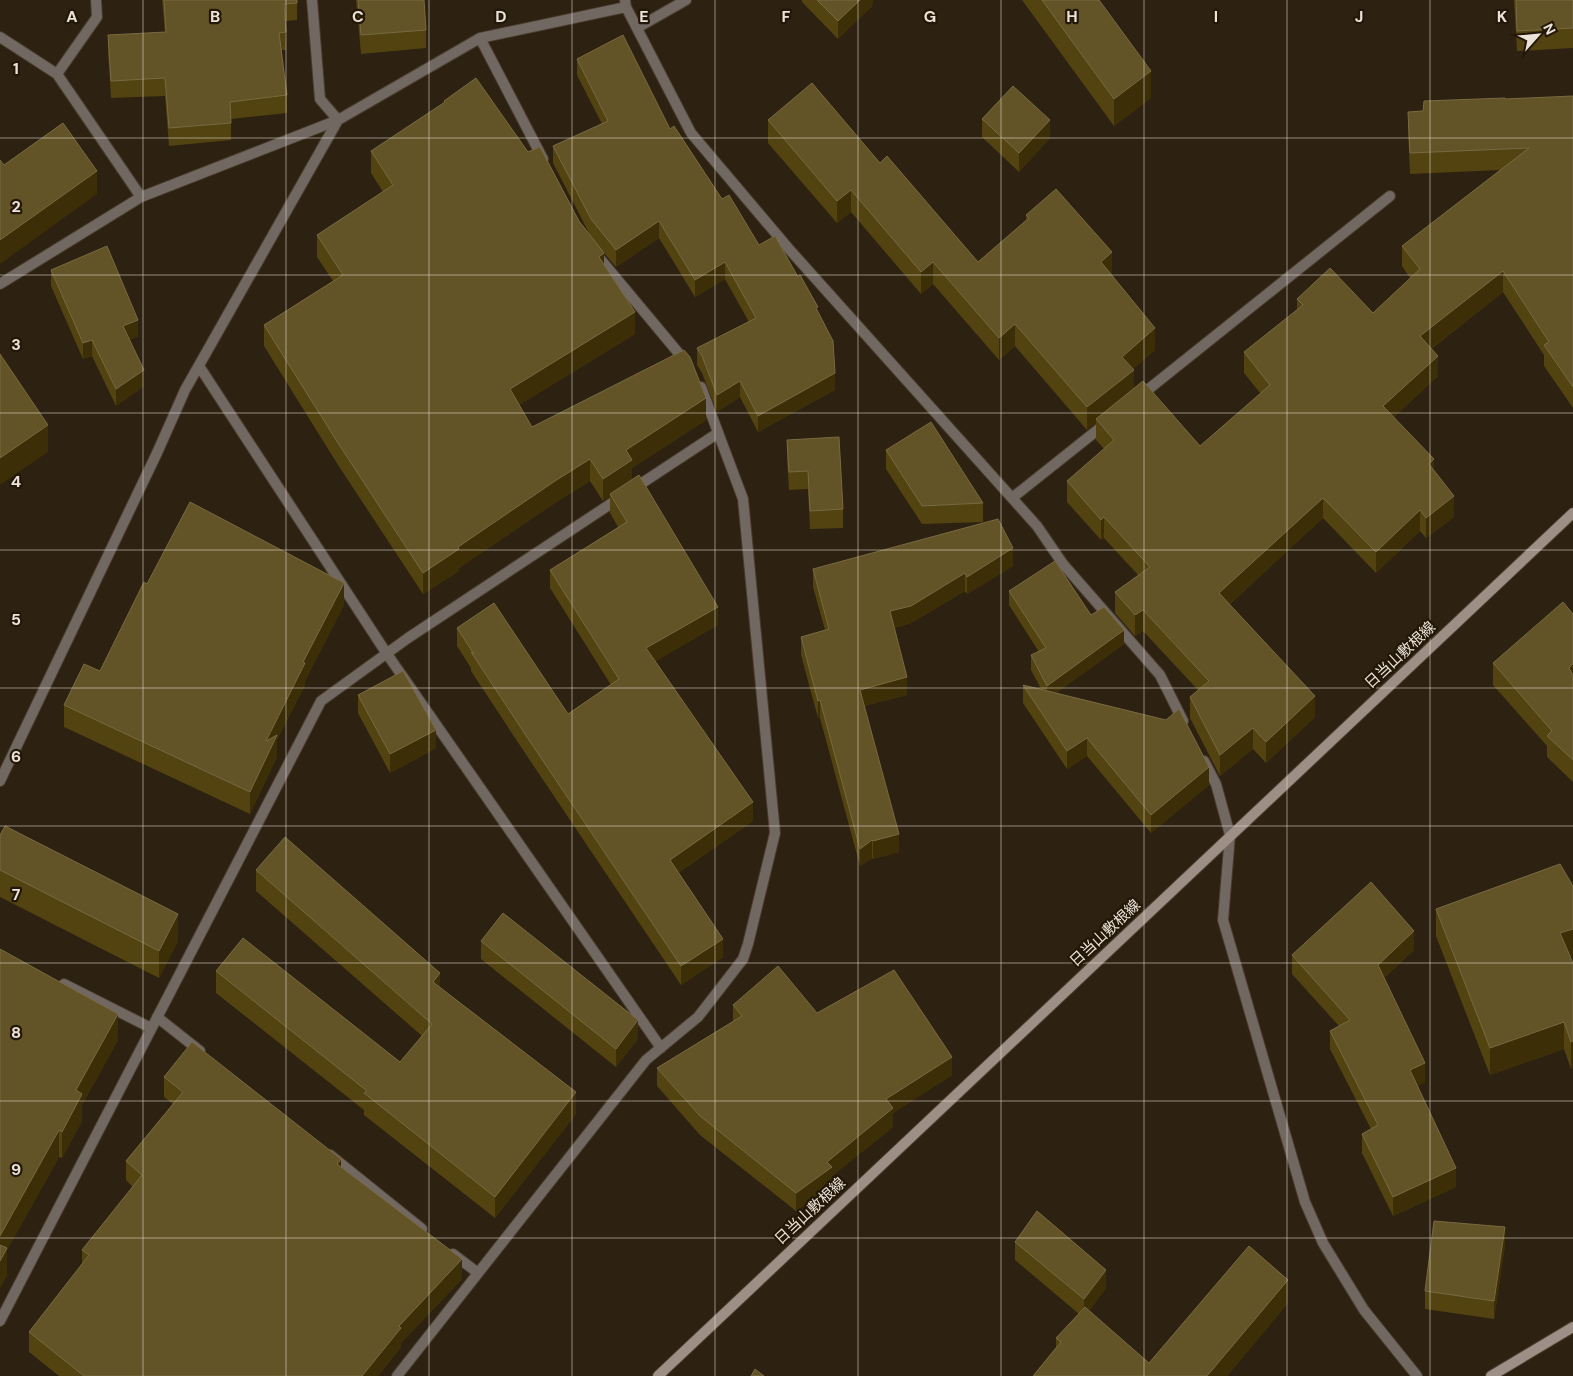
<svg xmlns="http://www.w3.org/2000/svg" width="1573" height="1376" viewBox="0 0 1573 1376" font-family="'DM Sans','Noto Sans JP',sans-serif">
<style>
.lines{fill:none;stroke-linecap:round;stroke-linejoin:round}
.street-casing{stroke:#483c2d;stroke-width:12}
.secondary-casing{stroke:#483c2d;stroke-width:12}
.street{stroke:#726862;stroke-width:10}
.secondary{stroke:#9e8f86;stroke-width:10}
.wall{fill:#524310}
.shaded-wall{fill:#3c2e07}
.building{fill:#625426;stroke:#786a42}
.grid{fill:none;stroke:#ebe2d8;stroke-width:1;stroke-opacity:0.55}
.labels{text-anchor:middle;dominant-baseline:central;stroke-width:4.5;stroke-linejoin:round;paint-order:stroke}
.street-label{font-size:15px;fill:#ebe2d8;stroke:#231708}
.grid-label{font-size:16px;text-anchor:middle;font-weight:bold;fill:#ebe2d8;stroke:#231708;stroke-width:4.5;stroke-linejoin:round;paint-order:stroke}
</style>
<rect width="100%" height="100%" fill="#2d2111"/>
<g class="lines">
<g class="street-casing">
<path id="street" d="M312,0L320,99L338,120
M625,0L626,7L691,133L789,249L1037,526L1063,564L1160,675L1183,721
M637,28L686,0
M0,37L57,74L141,197
M480,38L543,159
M57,74L97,17L96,0
M596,254L686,362
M0,284L141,197L338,120L480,38L626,7
M199,366L387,654L661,1048
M1140,396L1390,196
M633,489L718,433
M1012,498L1105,424
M1204,761L1216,784L1230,835L1223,920L1305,1202L1323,1243L1364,1310L1417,1376
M0,781L157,453L185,390L338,120
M64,984L151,1028
M157,1017L200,1051
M330,1155L422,1229
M453,1254L478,1273
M0,1321L321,701L408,638L621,497
M397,1376L646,1060L698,1017L743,959L748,944L775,833L743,499L701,387"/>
</g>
<g class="secondary-casing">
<path id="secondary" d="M658,1376L1573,513
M1491,1376L1573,1327"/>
</g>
<use href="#street" class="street"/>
<use href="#secondary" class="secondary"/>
</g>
<path class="wall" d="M162,0H297V20L285,21L286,50H281L287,95V113L231,119V140L169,146L165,96L111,98L108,52V35L165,32Z
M356,0H424L426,30V48L361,54Z
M802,0H873L872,6L838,39L802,2Z
M1022,0H1099L1151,98L1114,126Z
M1514,0H1573V48L1517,51Z
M577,59L670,129L722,199L759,245L818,312L835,390L758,432L740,397L717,412L702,373L697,365V348L749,322L725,279L695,297L659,238L616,267L604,253V265L635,334L519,405L532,427L706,420L632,468V480L718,625L655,661L753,821L678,873L723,957L681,985L529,759L471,671V668L457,646V628L568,714L611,685L550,588V570L618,527L610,513V496L603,501L590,481L555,503L459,568V571L423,594L338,465L264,346V325L333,281L317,257V235L383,192L371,173V151L444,103V101L528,152L579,221L590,235L553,163V146L602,124L577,75Z
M1573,96V408L1544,366V355L1503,292L1431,349L1438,376L1394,417L1434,471L1454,517L1426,538L1420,531L1376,573L1323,518L1229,605L1315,717L1266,763L1253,749L1220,776L1190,718V697L1198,690L1143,631L1135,636L1115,613V592L1138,575L1104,538L1101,540L1067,502V481L1104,449L1096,440V422L1087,430L1015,346L999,360L933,284L921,294L851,212L837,223L768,143V120L880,163L978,262L1026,220V215L1112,275H1111L1155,350L1133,369L1134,389L1200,446L1261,394L1244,373V352L1297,310V299L1373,313L1410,278L1402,266V246L1500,170L1410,174L1408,132V112L1423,111L1505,99Z
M982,119L1050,138L1019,172L982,137Z
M51,270L138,336L129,340L144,386L116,406L92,356L83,359L51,286Z
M787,440L843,509V528L810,529L808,489L789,490L787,458Z
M886,450L983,503V522L922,524L886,469Z
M1013,566L967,594L965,591L911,623L894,628L907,695L864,706L899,852L873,859L872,858L860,866L820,718H818L801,655V637L825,630L813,587V569Z
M147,584L344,605L305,681V685L277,740V757L250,814L64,727V705L100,671Z
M1009,591L1091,615L1124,644L1056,693L1209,785L1151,833L1087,756L1067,769L1023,703V685L1041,689L1031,670V655L1039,652L1009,605Z
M1573,614V782L1547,757V746L1493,685V663Z
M358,695L436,748L390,773L358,713Z
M0,835L178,941L159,978L0,897Z
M256,870L440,987L576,1114L495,1218L364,1115V1110L216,993V971L400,1062L422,1036L256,891Z
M1573,886V956L1570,957L1573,963V1068L1571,1069L1564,1049L1490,1075L1436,936V909Z
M481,941L638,1039L616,1067L481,959Z
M0,949L118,1040L82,1105V1121L62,1158L59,1157L7,1250V1275L0,1288Z
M1414,950L1384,978L1425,1082L1417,1086L1456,1187L1393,1216L1362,1153V1134L1371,1129L1330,1049V1031L1339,1026L1292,974V955Z
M733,1005L817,1013L952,1075L893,1113V1127L832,1176V1186L796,1211L700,1135L657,1086V1068L733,1021Z
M164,1077L341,1167L462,1279L401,1343V1347L378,1376H59L29,1352V1332L82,1264V1250L133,1187L126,1180V1161L173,1104L164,1097Z
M1037,1211L1106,1270V1288L1089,1311L1149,1363L1249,1246L1288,1280V1303L1227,1376H1033L1056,1347V1338L1079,1314L1015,1260V1242Z
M1505,1245L1494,1319L1425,1309V1291Z"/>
<path class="shaded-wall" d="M860,0H873L872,6L838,39V21Z
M1151,71V98L1114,126V99Z
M1050,120V138L1019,172V153Z
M97,171V194L0,264V240Z
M851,190V212L837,223V201Z
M659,221V238L616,267V250Z
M1112,252V275L1101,285V262Z
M604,253V274L599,257Z
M725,262V279L695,297V280Z
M933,262V284L921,294V272Z
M1503,271V292L1420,357V336Z
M635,312V334L510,411V389Z
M138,320V336L123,342V326Z
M1015,324V346L999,360V338Z
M1155,328V350L1122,379L1134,370V392L1096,419V422L1087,430V407L1122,357Z
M92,340V356L83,359V343Z
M1438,356V376L1383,427V406Z
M144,370V386L116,406V389Z
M835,373V390L758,432V416Z
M740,381V397L717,412V395Z
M706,398V420L632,468V482L610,494V496L603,501V479L626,450Z
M48,425V452L0,485V458Z
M590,459V481L555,503L459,568V571L423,594V573L458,547L555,481Z
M1434,459V480L1429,464Z
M1454,496V517L1426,538V518Z
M1323,498V518L1219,614V593Z
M1420,510V531L1376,573V552Z
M1104,517V538L1101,540V520Z
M1013,548V566L967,594V577Z
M965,573V591L911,623L890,629V611Z
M344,583V605L305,681V685L277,740V757L250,814V792L266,741L303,662Z
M718,607V625L646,667V648Z
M1143,610V631L1135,636V615Z
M1124,630V644L1047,700V686Z
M1573,664V686L1569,668Z
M907,677V695L860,707V690Z
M1315,696V717L1266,763V742Z
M820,700V718H818V701Z
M1253,728V749L1220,776V755Z
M436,730V748L390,773V754Z
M1087,738V756L1067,769V751Z
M1209,767V785L1151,833V815Z
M753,802V821L670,878V860Z
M899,834V852L873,859V841Z
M872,840V858L860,866V849Z
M178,914V941L159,978V951Z
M1573,929V956L1560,960V933Z
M1414,931V950L1378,983V965Z
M723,939V957L681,985V966Z
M440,973V994L433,982Z
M118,1014V1040L82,1105V1121L62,1158V1132L76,1090Z
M638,1020V1039L616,1067V1049Z
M1564,1022V1049L1490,1075V1048Z
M1573,1041V1068L1571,1069V1042Z
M952,1057V1075L893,1113V1127L832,1176V1186L796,1211V1193L886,1099Z
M1425,1063V1082L1410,1089V1070Z
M576,1092V1114L495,1218V1197Z
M59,1130V1157L7,1250V1275L0,1288V1236Z
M341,1159V1179L337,1164Z
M1456,1168V1187L1393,1216V1197Z
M1505,1227V1245L1494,1319V1301Z
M462,1259V1279L401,1343V1347L378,1376H362L399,1326Z
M1106,1270V1288L1084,1318V1299Z
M1288,1280V1303L1227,1376H1207Z"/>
<path class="building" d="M164,0H297V3L284,4L286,32L279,33L287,95L230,102L231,123L169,128L165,78L111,81L108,35L166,32Z
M358,0H424L426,30L361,35Z
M817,0H860L838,21Z
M1042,0H1099L1151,71L1114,99Z
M1516,0H1573V28L1517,31Z
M623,35L670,129L674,126L722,199L729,195L759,245L775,236L798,277L800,275L818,307L816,308L833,341L835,373L758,416L740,381L717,395L702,356L697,348L756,318L725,262L695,280L659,221L616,250L591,219L553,146L608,121L577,59Z
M476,78L528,152L540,147L579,221L604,253L599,257L635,312L510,389L532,427L684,350L690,357L706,398L626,450L632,460L603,479L590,459L555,481L458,547L459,549L423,573L338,443L264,325L343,275L317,235L393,185L371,151L445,102L444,101Z
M812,83L880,163L887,156L978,262L1029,218L1026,215L1056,189L1112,252L1101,262L1155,328L1122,357L1134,370L1087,407L1015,324L999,338L933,262L921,272L851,190L837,201L768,120Z
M1013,86L1050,120L1019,153L982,119Z
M1573,96V387L1544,345L1549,342L1503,271L1420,336L1438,356L1383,406L1434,459L1429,464L1454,496L1426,518L1420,510L1376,552L1323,498L1219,593L1315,696L1266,742L1253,728L1220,755L1190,697L1209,681L1143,610L1135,615L1115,592L1150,567L1104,517L1101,520L1067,481L1114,440L1096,419L1143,381L1200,446L1270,385L1244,352L1303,305L1297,299L1330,268L1373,313L1420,269L1402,246L1529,148L1410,153L1408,112L1423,111L1424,101L1505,98V99Z
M63,123L97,171L0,240V160L4,165Z
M107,246L138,320L123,326L144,370L116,389L92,340L83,343L51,270Z
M0,354L48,425L0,458Z
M931,422L983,503L922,506L886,450Z
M839,437L843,509L810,511L808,471L789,472L787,440Z
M639,475L718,607L646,648L753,802L670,860L723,939L681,966L529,740L471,652L474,654L457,628L494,603L568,714L619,679L550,570L627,522L610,494Z
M190,502L344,583L303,662L305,663L266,741L277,735L250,792L64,705L84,664L100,671L144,582L147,584Z
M998,519L1013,548L967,577L965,573L911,606L890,611L907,677L860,690L899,834L873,841L872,840L860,849L820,700L818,701L801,637L829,629L813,569Z
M1055,561L1091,615L1104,607L1124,630L1047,686L1031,655L1046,648L1009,591Z
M1563,602L1573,614V664L1569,668L1573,675V760L1547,736L1552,731L1493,663Z
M403,671L436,730L390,754L358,695Z
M1023,685L1166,720L1179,709L1209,767L1151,815L1087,738L1067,751Z
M5,826L178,914L159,951L0,870V835Z
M285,837L440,973L433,982L576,1092L495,1197L364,1093L367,1091L216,971L243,938L400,1062L432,1024L256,870Z
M1560,864L1573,886V929L1560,933L1573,963V1041L1571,1042L1564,1022L1490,1048L1436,909Z
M1371,882L1414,931L1378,965L1425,1063L1410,1070L1456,1168L1393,1197L1362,1134L1378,1125L1330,1031L1350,1020L1292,955Z
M503,913L638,1020L616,1049L481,941Z
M0,949L118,1014L76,1090L82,1094L62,1132L59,1130L0,1236Z
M778,966L817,1013L894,970L952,1057L886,1099L893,1108L827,1162L832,1167L796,1193L700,1116L657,1068L742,1016L733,1005Z
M192,1042L341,1159L337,1164L462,1259L399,1326L401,1328L362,1376H84L29,1332L89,1255L82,1250L142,1175L126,1161L183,1092L164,1077Z
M1037,1211L1106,1270L1084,1299L1015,1242Z
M1434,1221L1505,1227L1494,1301L1425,1291Z
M0,1245L7,1248L0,1261Z
M1249,1246L1288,1280L1207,1376H1033L1061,1342L1056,1338L1085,1307L1149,1363Z
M755,1369L764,1376H751Z"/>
<path class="grid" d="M143,0V1376M286,0V1376M429,0V1376M572,0V1376M715,0V1376M858,0V1376M1001,0V1376M1144,0V1376M1287,0V1376M1430,0V1376M0,138H1573M0,275H1573M0,413H1573M0,550H1573M0,688H1573M0,826H1573M0,963H1573M0,1101H1573M0,1238H1573"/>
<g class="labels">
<g class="street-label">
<text transform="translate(1400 655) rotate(-43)">日当山敷根線</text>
<text transform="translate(1105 933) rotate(-43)">日当山敷根線</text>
<text transform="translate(810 1211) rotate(-43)">日当山敷根線</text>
</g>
</g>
<g class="grid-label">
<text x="72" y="22">A</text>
<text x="215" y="22">B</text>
<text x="358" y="22">C</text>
<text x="501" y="22">D</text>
<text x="644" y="22">E</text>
<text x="786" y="22">F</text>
<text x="930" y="22">G</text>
<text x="1072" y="22">H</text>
<text x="1216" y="22">I</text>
<text x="1359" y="22">J</text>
<text x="1502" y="22">K</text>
<text x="16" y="74">1</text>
<text x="16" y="212">2</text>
<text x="16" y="350">3</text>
<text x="16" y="487">4</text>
<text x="16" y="625">5</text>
<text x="16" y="762">6</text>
<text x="16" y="900">7</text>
<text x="16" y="1038">8</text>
<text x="16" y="1175">9</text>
</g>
<g transform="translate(1538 35) rotate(63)" stroke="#231708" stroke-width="4" paint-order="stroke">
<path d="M0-4L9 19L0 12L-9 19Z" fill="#ebe2d8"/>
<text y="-8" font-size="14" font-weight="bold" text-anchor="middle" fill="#ebe2d8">N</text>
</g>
</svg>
